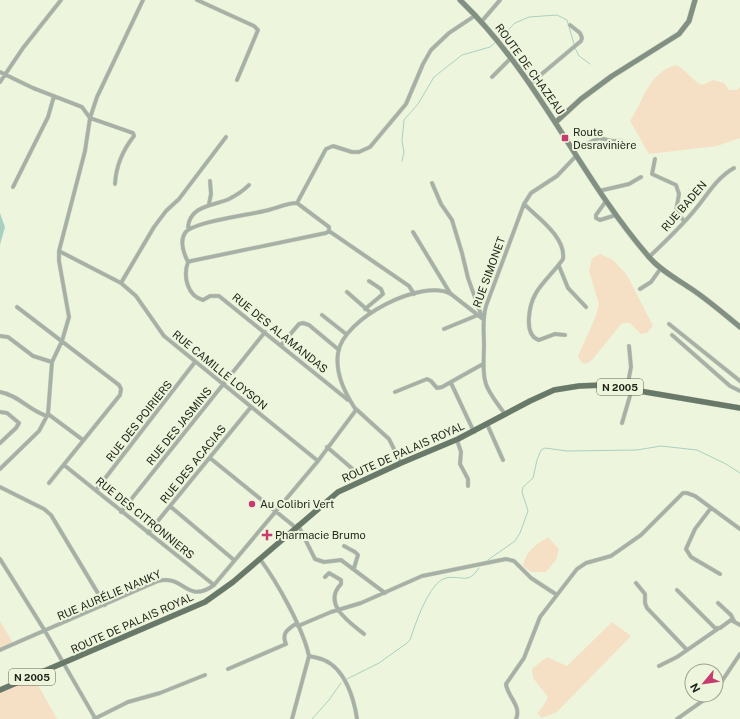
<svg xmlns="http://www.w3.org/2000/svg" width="740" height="719" viewBox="0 0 740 719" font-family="'Public Sans',sans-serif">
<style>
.green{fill:#f5e0c5}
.water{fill:#aad0c2}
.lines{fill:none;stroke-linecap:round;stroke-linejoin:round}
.stream{stroke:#aad0c2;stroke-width:1}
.street-casing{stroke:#c8d0b9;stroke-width:4.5}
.secondary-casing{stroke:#c8d0b9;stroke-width:6}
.primary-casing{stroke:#c8d0b9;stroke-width:6}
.street{stroke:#a7b0a7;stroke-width:3.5}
.secondary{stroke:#828f83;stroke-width:5}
.primary{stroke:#687869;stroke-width:5.5}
.poi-dot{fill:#c73b70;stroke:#edf6dc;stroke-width:1.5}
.labels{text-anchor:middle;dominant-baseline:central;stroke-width:4;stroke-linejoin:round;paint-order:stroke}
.shield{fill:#edf6dc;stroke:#5d6254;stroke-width:1}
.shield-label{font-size:10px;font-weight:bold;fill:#1f2219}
.street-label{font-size:11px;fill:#1f2219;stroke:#edf6dc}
.poi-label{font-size:11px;fill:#1f2219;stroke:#edf6dc;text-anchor:start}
</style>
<rect width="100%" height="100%" fill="#edf6dc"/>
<path class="green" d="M676,65C687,70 691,80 702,85L713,80L724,83L729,90H737L740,87V138L717,146L649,154L630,121C646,97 647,74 676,65Z
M600,254L613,260L627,275L653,326L647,333L641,334L630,323H622L592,360L586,364L581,362L578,356L595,318L599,304L589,271L592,258Z
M548,537L559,549L556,560L546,572H531L523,566C526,550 536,545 548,537Z
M0,621L13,643L0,649Z
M612,622L631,636L557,712L542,718L537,713L542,708L548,697L533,678L532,669L547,657L567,666Z
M33,676L57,719H0V690Z"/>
<path class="water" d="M0,213L5,227L0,245Z"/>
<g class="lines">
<path class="stream" d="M498,40L515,23L529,17L557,15L567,20L574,44
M575,48L579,56L590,64
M402,161L404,152L402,141L404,120L418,104L434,77L462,55L490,47L496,42
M485,562L515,541L520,533L528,511L522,492L523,487L533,478L537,460L541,450L545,448L567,451L637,450L661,446L697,450L726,464L740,473
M347,679L379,663L407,643L410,640C415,625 429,582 446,578C462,575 468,585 479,568
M312,719L329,700L341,683"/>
<g class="street-casing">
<path id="street" d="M197,0L254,26L258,30L237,80
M482,21L500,0
M0,72L33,88L82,107L90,118L85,151L59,251V261L69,317L62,341L52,362L48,414L39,431L0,469
M492,77L512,57
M0,82L23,48L61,0
M531,83L581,41L582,38L580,33L570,25
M573,150L599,138L612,141H622
M655,159L652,174L676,185L679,194L676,211L684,221
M432,183L441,204L452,220L462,253L468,278L482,317
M115,184C116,166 122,151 134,136L133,133L90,118L97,97L143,0
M13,187L48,117L54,96
M599,191L629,184L641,177
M606,201L596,215V218L600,220L616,215
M297,203L326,149L333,146L352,152H359L370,147L406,104L423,64L431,50L449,33L476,15
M209,204L211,194L210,181
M524,204C538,218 566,237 563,259C555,271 543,281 536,293C529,305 523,335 539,340L555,334L565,335
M190,228L188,227C190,205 214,206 229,199C237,195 243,191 249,185
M329,231L409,286L414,294
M413,232L450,293
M59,251L121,283L136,296L164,336L318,461
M649,257C666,241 684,224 698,206C709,192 718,177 734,168
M188,262C184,254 179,242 185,233C192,222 249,215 264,211C275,209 286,203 297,203L329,227V231L326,233L191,261L188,262C183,276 187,296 203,300L210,296H219L348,400
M559,266L568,288L586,307
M121,283L154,227L166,211L179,199L226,137
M640,289L651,282L661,268
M347,292L371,313
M17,307L119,385L121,389L120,395L49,483
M365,309L383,294L381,289L369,281
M322,315L346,334
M669,324L740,381
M444,329L478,315
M672,335L730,386L740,391
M0,336L8,337L33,356L52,362
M281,345L299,324L303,323L309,325L339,350
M451,383L474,432
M627,388L631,367L629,346
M0,392C18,395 30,411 47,416
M395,392L427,379L431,381L437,388L442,387L483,364
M356,409L389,439L401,463
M0,412L7,413L19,423L16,428L0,443
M48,414L83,440
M505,414C482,384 483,383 484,346C484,332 482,320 486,306L524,204L531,193L557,176L576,156
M622,423L632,389
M487,424L503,460
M457,440L461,452L460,464L468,479V486
M327,447L355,471
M210,458L295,527
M64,465L214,585
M0,487L44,509L51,515L105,605
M96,490L195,362
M171,507L234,560
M711,508L695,529L686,549L691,557L720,574
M121,512L265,332
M298,525L315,559L324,562L341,560L385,593
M148,533L251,407
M344,546L355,552L358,555L354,568
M0,559L45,631L95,718
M260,559C277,582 303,628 309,656L292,719
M325,577L329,573L341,580V584C322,604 349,622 364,634
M636,583L645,594V603L647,608L687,650
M677,590L715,628H720L731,620L740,625
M718,603L731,615L734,621
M298,626L331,612L361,603L422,576L506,559L514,561L531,578L557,595
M0,650L158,581C184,574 187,605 214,585L318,461L356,410C345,393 335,374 338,353C343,318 422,278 451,294L483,319
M309,656C314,657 319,658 324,660C345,669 354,698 357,719
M659,666L677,657L719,628
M228,669L286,644C281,633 288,629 297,623
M716,690L740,654
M94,719L128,702L160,693L205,675
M516,719C522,706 507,696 506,684L524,658L540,617L577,569L586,563L611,556L641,535L683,493H687L695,496L740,529
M677,719L711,695"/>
</g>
<g class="secondary-casing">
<path id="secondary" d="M460,0C540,77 578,175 649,257C660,270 675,278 690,288C707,299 724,314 740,327
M556,122L581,99L612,76L679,34L689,21L695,0"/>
</g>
<g class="primary-casing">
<path id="primary" d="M0,690L205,602L233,582L338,492L401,463L458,439L530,401L554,390L579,386L604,385L740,408"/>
</g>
<use href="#street" class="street"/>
<use href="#secondary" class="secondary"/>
<use href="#primary" class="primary"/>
</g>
<g class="poi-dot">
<rect x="561" y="134" width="8" height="8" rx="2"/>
<circle cx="252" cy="504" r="4"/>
<path d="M265 529h4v4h4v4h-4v4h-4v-4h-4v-4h4z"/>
</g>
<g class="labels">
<g class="shield">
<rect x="597" y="379" width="46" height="16" rx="3"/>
<rect x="9" y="669" width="46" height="16" rx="3"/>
</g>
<g class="shield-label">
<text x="620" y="387">N 2005</text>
<text x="32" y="677">N 2005</text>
</g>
<g class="street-label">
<text transform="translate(530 69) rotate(54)">ROUTE DE CHAZEAU</text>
<text transform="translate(684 206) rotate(-49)">RUE BADEN</text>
<text transform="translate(489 272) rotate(-70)">RUE SIMONET</text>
<text transform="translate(280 333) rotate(39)">RUE DES ALAMANDAS</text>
<text transform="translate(220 370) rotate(39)">RUE CAMILLE LOYSON</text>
<text transform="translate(139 421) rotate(-52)">RUE DES POIRIERS</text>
<text transform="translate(179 426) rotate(-51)">RUE DES JASMINS</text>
<text transform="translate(403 452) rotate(-24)">ROUTE DE PALAIS ROYAL</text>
<text transform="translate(193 464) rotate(-51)">RUE DES ACACIAS</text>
<text transform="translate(145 518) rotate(39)">RUE DES CITRONNIERS</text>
<text transform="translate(109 595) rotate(-23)">RUE AURÉLIE NANKY</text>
<text transform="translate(132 623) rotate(-24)">ROUTE DE PALAIS ROYAL</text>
</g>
<g class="poi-label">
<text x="573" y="132">Route<tspan x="573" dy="13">Desravinière</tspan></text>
<text x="260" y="504">Au Colibri Vert</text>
<text x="275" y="535">Pharmacie Brumo</text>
</g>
</g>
<g transform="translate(704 683) rotate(241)"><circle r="19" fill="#edf6dc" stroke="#9ba18e"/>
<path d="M0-3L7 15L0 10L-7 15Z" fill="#c73b70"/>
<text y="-6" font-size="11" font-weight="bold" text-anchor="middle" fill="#1f2219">N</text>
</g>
</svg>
